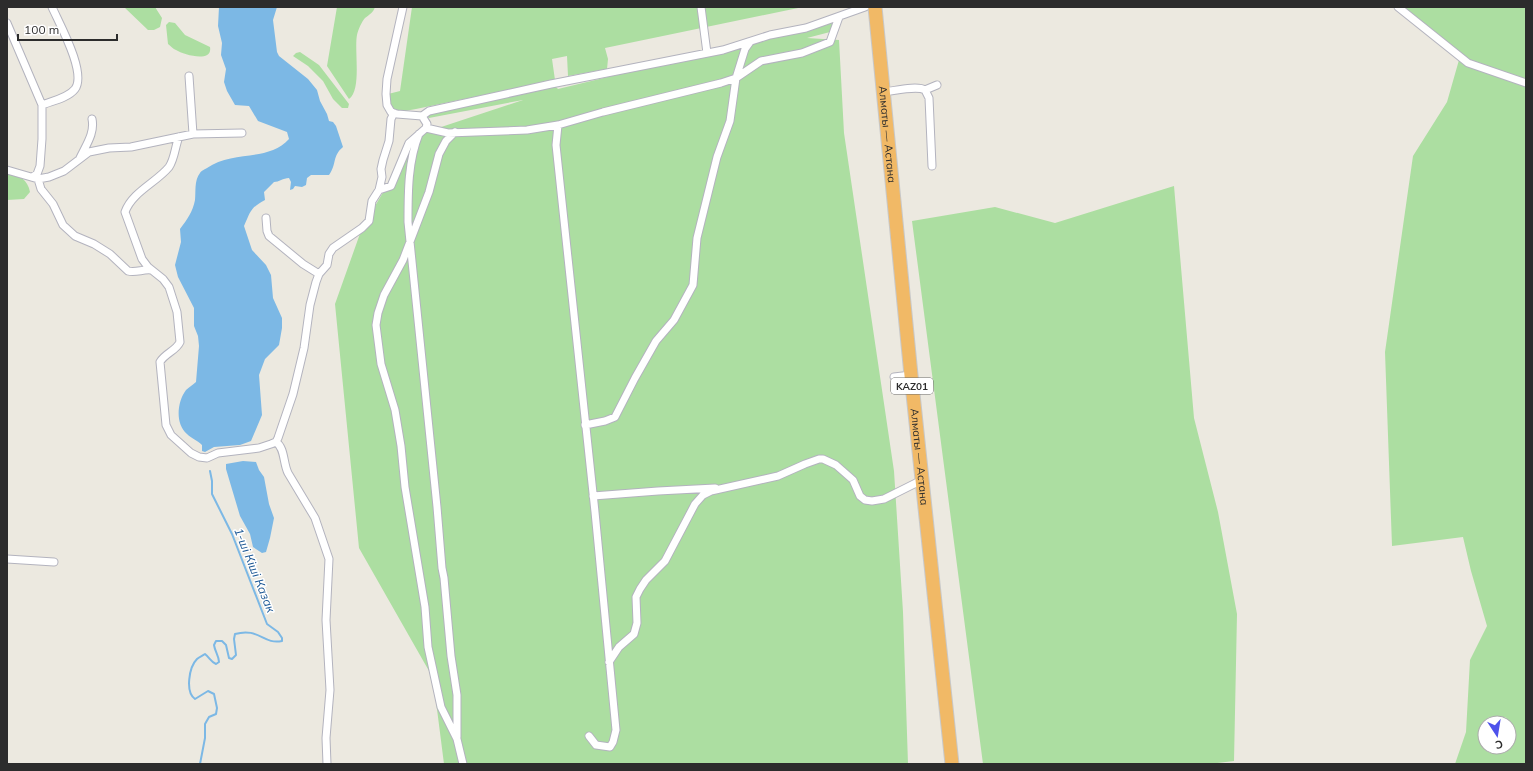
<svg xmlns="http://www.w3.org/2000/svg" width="1533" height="771" viewBox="0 0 1533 771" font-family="Mulish,sans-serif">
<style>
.green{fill:#acdea1;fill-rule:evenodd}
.water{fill:#7cb8e5}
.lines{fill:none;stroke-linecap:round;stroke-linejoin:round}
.stream{stroke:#7cb8e5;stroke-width:2}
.street-casing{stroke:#b3b3be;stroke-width:9}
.highway-casing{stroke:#c8c8c8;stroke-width:15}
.street{stroke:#fff;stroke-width:7}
.highway{stroke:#f1b966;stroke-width:13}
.labels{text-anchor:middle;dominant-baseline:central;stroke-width:3;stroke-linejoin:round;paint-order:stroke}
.shield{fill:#fff;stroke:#6b6b6b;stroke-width:1}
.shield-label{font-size:10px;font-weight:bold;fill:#2c2c2c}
.street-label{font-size:11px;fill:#2c2c2c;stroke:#fff}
.water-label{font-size:12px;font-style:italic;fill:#195593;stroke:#fff}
</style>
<rect width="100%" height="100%" fill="#ece9e0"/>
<path class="green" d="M124,7H155L162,18L160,27L154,30H148Z
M337,7H375C373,13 370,14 365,18C362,21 358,30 357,35C354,50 362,90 349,99L327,66Z
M412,7H803L605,48L608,59L607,69L568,76L567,56L552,59L555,80L416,109L399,112L391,109L388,94L400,91Z
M1397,7H1526V764H1455L1466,732L1470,660L1487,626L1471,571L1463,537L1392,546L1385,352L1413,156L1447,102L1459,60ZM1485,723H1509V747H1485Z
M835,17L830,32L807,38L839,40L844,133L894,471L903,612L908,764H444L433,678L359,548L335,304L362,228L417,135L523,100L429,118L426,116V113L551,87H556L558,89L707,53L770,35L784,36V35Z
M169,22L175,23L185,35L210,47C213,63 184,55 176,50C173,49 171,46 168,44L166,25Z
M300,52L319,65L349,104L348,108H342L333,99L323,81L308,66L293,56L296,53Z
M7,174C19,174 28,180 30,192L24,199L7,200Z
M1174,186L1194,418L1218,512L1237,614L1234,761L1209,764H983L912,221L995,207L1055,223Z"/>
<path class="water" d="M219,7H277L273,20L277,52L279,56L308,79L317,90L320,101L327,114L329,121L333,122L336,126L343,147C332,156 337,164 329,175H311L307,178L306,185L302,187L295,186L293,189L290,190L291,182L289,178C283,178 279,182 274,182L264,192L265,200C250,208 251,211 244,226L252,250L266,265L271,275L273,298L282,318V328L279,345L265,359L259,375L262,415L251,441L240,445L214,447L205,452L202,451V445C197,440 191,438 187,434C175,424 177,402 186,390C189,387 193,385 196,382L199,346L198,336L194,326V308L178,277L175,265L181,242L180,229C187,220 193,211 195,200C196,191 194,181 200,173C201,171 205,169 207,168C232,150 269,162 289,139L287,132L258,121L249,106L235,105L227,91L224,82L226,69L221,55L222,43L218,26Z
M243,461L256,462L259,470L264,477L269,504L274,518L270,538L266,552L262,553L253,547L250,534L240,516L226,469V464Z"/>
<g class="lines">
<path class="stream" d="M200,764L205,738V724L209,717L216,714L217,708L214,694L208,691L195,699C185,692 189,667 197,659C199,657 202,656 205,654C210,658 211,662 216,664L219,662C219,656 215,652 214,645L216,641H222L226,645L229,658L232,659L236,655L234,639L235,634C259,627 263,645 282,641V638L278,632L267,624L232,534L212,494V481L210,471"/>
<g class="street-casing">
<path id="street" d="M403,7L387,79L386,94L387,105L391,112L397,114L422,116L429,111L551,84L723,50L770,35L806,28L865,7
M701,7L707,53
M1398,7L1468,63L1526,83
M7,23L42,105V139L40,166L37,174L32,177
M189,76L193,134
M925,90L937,85
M884,92C894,91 917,85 925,90L929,98L932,166
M42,105C52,101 68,98 75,89C87,73 59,23 52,7
M558,125L556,145L595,512L616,730L613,742L610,747L596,745L589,736
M426,128L448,133L527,130L558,125L603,112L721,83L736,78L761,61L802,53L830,42L839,17
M455,132L446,141L439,154L429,192L403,260L384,295L378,313L376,325L381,364L395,410L401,446L405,487L425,607L428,647L441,707L457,739L463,764
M419,134C408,161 408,192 408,222L437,507L442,568L444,578L451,656L457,695V737
M179,137C175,146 175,158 169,167C157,182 132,192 125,212L142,259L148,267L163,279L169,287L177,312L180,342C176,351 165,353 160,362L166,425L171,435L191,453L199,457L207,458L218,453L259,448L271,444L276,442L278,438L293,394L304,348L310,305L316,282L319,274L327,265L329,254L333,248L362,228L369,221L372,201L379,190L382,177L381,169L383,160L389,141L391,119L394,113
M80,158C86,145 95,133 92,119
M7,170L38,179L49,177L64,171L89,152L109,148L131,147L193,134L242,133
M38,179L41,189L53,204L63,225L75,236L94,244L110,254L128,271C136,273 143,269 151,270
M379,190L391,186L409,143L426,128L427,124L422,116
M266,218L267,231L269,236L303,264L319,274
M894,377L911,375
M585,425L605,421L615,417L635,378L656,341L674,320L693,285L697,238L717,157L730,121L736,78L745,49L750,42
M276,442C285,448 283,463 288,473L315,518L329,559L326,620L330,690L326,738L327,764
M593,496L658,491L715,488
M7,559L54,562
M609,662L619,647L634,634L637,623L636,597L640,589L646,580L665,561L695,504L703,495L711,491L778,476L805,464L819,459H823L836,465L853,480L860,496L865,500L872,501L884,499L922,480"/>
</g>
<g class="highway-casing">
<g id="highway">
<path id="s1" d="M875,7L911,375L952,764"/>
</g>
</g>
<use href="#street" class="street"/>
<use href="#highway" class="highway"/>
</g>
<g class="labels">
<rect class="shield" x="891" y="378" width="42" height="16" rx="3"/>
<g class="shield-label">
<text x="912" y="386">KАZ01</text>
</g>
<g class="street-label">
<text stroke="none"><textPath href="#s1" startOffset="128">Алматы — Астана</textPath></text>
<text stroke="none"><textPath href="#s1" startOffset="452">Алматы — Астана</textPath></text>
</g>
<g class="water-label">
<text transform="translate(255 570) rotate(68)">1-ші Кіші Казак</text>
</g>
</g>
<rect width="1533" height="771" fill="none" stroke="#2c2c2c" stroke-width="16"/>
<g transform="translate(1497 735) rotate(168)"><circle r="19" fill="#ffffff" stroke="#ababab"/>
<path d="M0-3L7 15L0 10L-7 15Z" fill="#4e52eb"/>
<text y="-6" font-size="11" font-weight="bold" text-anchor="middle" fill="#2c2c2c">С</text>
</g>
<path d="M18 34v6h99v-6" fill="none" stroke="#2c2c2c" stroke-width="2"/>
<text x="24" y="34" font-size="12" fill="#2c2c2c" stroke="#ffffff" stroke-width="3" paint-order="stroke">100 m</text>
</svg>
